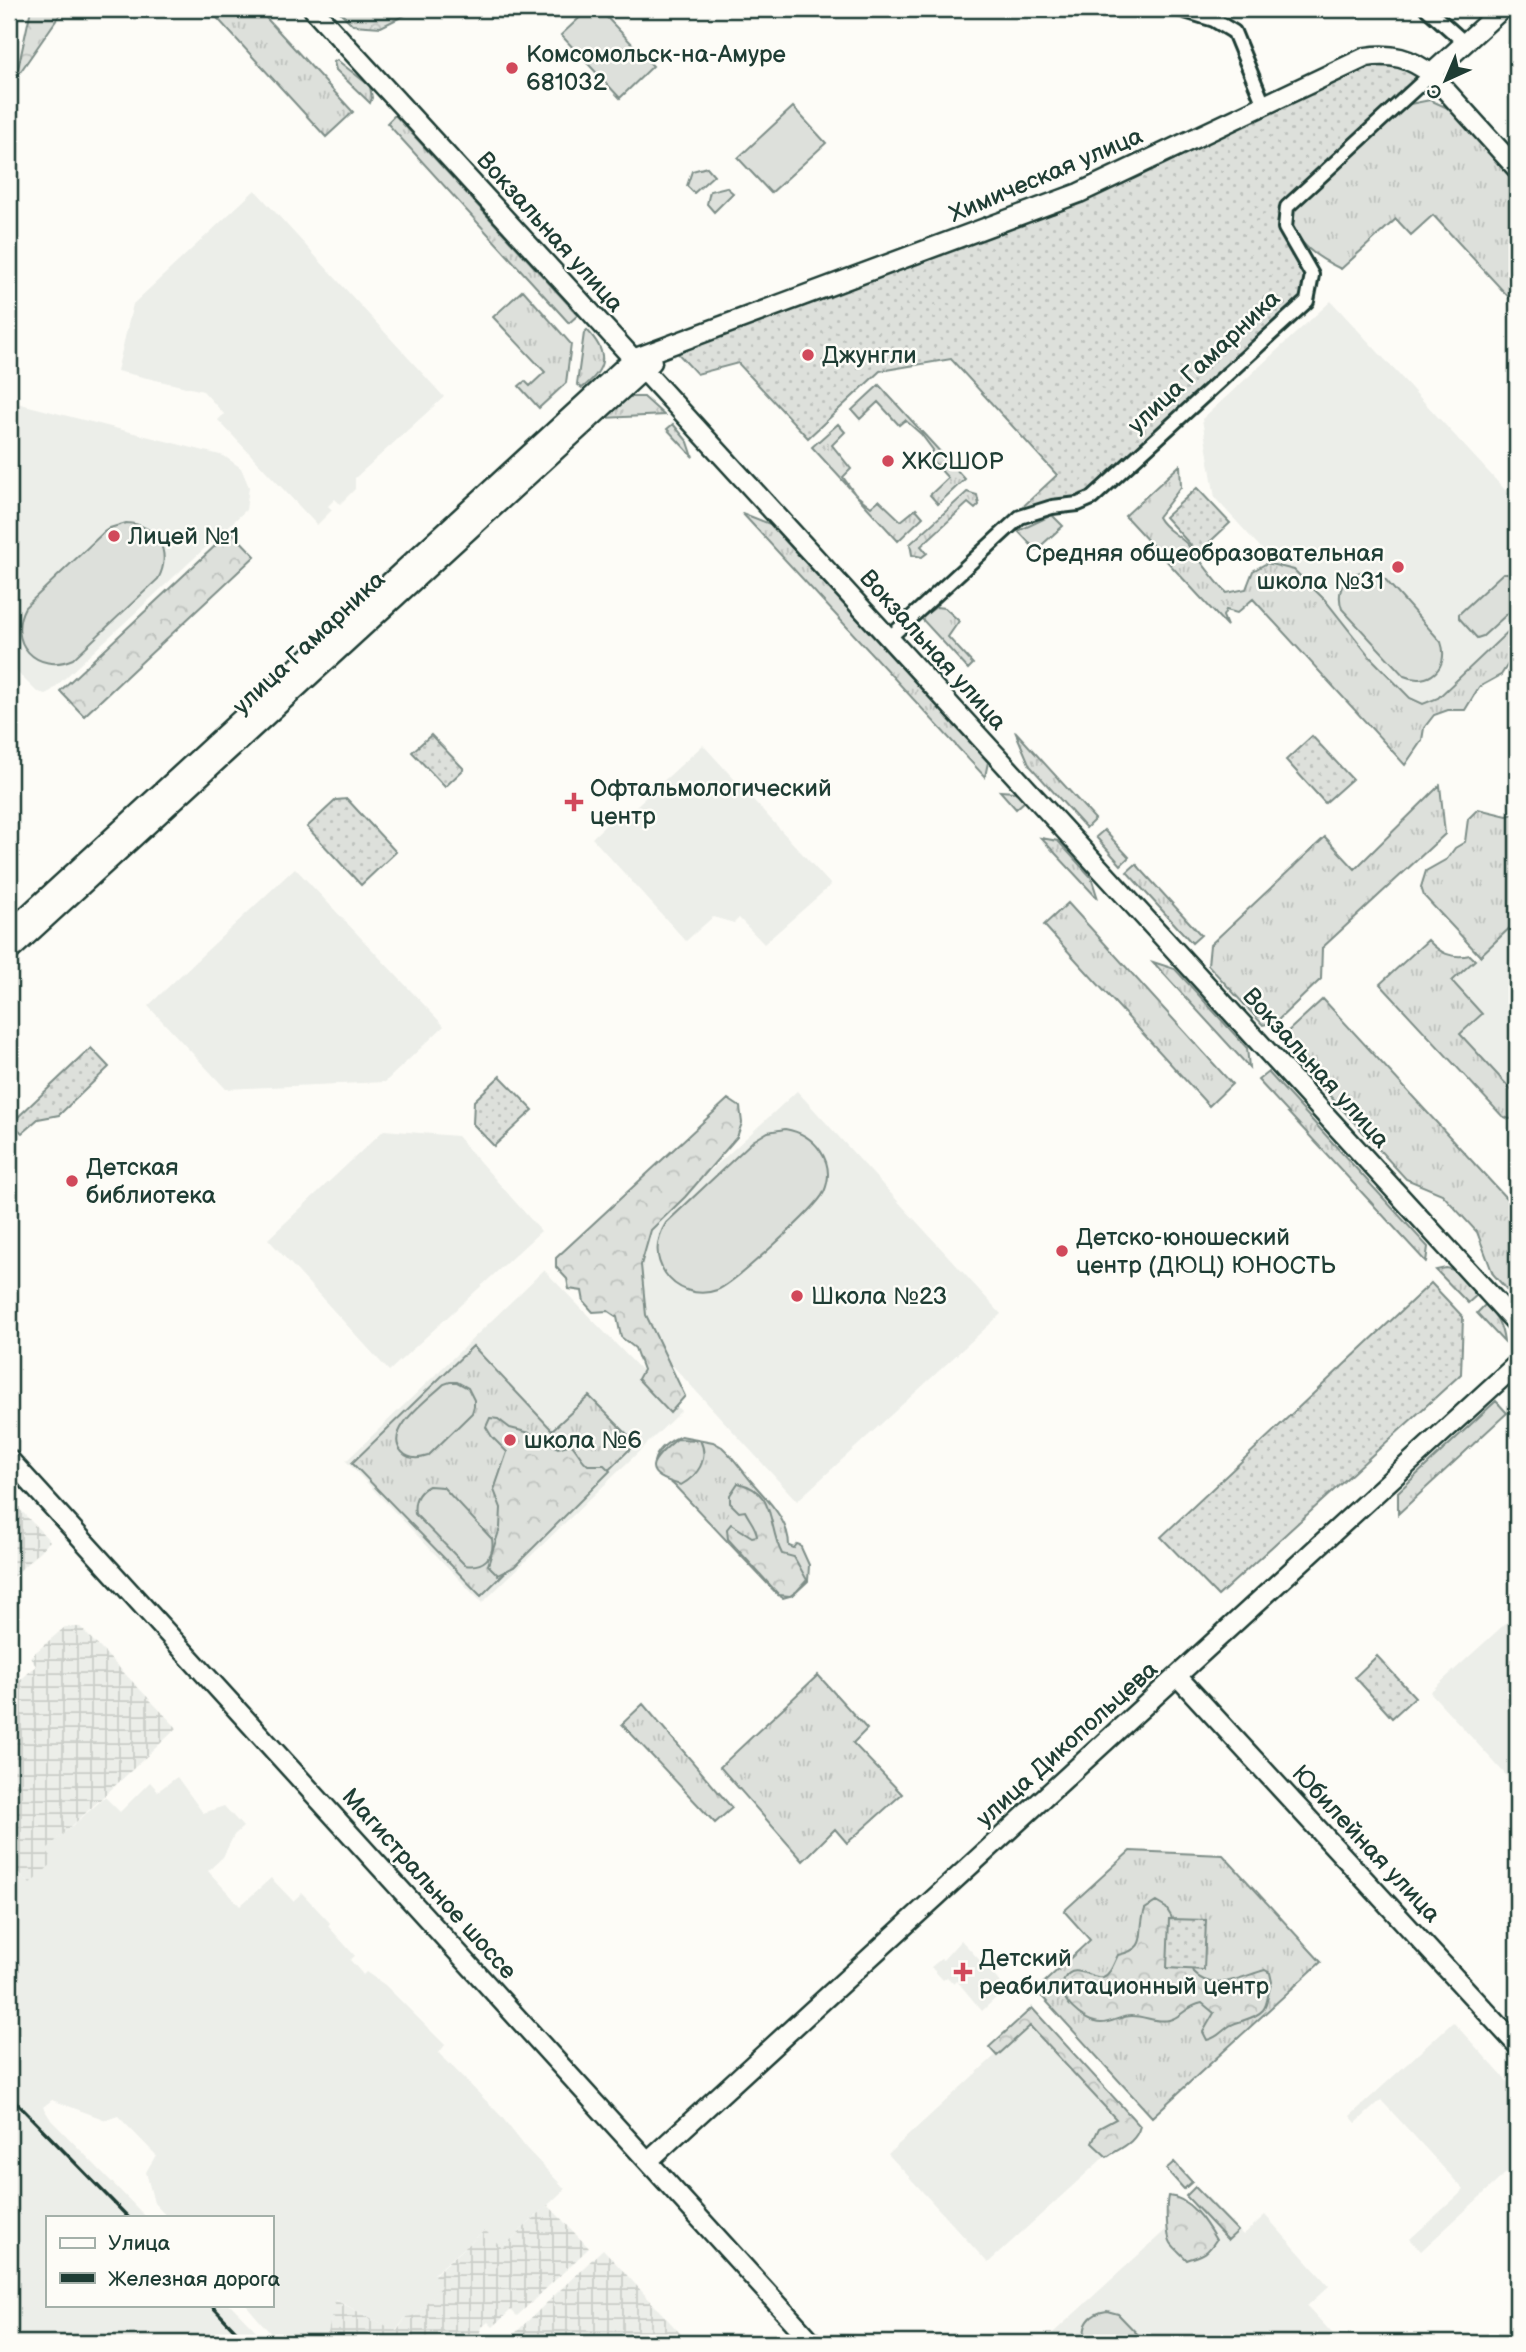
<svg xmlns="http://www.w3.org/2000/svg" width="1526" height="2352" viewBox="0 0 1526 2352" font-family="'Balsamiq Sans',sans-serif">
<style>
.built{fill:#eceee9}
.industrial{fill:url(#industrial-grid)}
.grass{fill:url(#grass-tufts);stroke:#7e8e88;stroke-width:2}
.forest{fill:url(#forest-crowns);stroke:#7e8e88;stroke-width:2}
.park{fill:url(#park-dots);stroke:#7e8e88;stroke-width:2}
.pitch{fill:#dde0db;stroke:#7e8e88;stroke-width:2}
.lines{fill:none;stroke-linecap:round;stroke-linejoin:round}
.street-casing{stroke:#1f3d34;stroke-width:18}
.secondary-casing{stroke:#1f3d34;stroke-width:23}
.street{stroke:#fdfcf7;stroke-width:12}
.secondary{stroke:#fdfcf7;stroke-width:18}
.tram{stroke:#1f3d34;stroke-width:2}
.rail{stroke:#1f3d34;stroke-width:3.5}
.poi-dot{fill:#d1495b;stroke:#fdfcf7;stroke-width:2.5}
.labels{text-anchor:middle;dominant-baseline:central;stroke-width:5;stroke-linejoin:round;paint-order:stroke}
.poi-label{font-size:24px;fill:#1f3d34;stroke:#fdfcf7;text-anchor:start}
.street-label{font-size:24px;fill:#1f3d34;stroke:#fdfcf7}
</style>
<defs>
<pattern id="industrial-grid" width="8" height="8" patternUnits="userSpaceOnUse" patternTransform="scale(1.75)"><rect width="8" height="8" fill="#eceee9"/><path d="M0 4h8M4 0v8" fill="none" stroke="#cacdc8"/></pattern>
<pattern id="grass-tufts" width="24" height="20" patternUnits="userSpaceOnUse" patternTransform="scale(1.75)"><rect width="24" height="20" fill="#dde0db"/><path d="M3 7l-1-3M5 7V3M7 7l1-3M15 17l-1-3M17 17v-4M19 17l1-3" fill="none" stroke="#bdc1bd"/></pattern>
<pattern id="forest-crowns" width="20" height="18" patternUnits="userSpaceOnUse" patternTransform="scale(1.75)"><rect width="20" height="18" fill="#dde0db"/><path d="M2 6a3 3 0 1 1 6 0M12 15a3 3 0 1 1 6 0" fill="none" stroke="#bdc1bd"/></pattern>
<pattern id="park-dots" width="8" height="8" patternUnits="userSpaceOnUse" patternTransform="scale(1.75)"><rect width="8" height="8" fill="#dde0db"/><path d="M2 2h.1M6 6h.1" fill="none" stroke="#bdc1bd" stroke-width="1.8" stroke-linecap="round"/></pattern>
</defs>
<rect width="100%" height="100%" fill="#fdfcf7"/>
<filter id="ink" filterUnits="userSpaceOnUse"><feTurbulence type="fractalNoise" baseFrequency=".0143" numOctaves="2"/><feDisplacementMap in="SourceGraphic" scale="14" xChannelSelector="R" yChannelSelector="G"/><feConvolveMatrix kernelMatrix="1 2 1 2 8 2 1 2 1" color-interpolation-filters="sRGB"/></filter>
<g filter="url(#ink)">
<path class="built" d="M255,190L444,397L355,478V489L340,504L335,499L328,506L332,510L317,525L218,420L224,414L203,391L117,371L133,304Z
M1331,301L1517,503V630L1419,720L1215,498L1202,419Z
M9,401L224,456L241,468L249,487L246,510L51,691L45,694L36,691L9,664Z
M703,745L831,885L764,944L739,918L734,923L713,917L686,941L592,838L618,813L623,818Z
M295,868L444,1026L385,1082L226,1089L148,1006Z
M1517,921V1099L1428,1003Z
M797,1091L1001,1314L797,1501L593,1279Z
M384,1130L457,1136L541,1231L389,1371L268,1239Z
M544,1270L681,1411L482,1603L346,1461Z
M1517,1613V1787L1430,1692Z
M177,1777L203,1813L224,1806L243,1827L234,1835L223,1857L208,1871L240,1906L271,1878L293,1901L302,1893L330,1923L328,1926L355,1956L350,1960L360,1971L363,1975L366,1972L385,1985L445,2045L439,2053L501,2116L526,2148L565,2189L502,2248L484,2231L434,2274L442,2286L416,2315L406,2317L396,2331L336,2300L325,2343H279L246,2305H271V2217H167L154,2203L146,2172L156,2155L118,2116L106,2120L52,2100L43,2107L51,2120L146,2217H47V2305H231L268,2343H9V1862L30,1884L45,1850L105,1797L120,1812L150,1782L158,1791Z
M961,1940L1009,1992L1001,1998L998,1996L982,2011L957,1981L954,1984L947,1977L943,1980L931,1967L941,1959L943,1960Z
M1036,2018L1137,2127L988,2263L888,2154Z
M1453,2022L1517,2092V2163L1421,2251L1410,2239L1464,2190L1381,2100L1356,2123L1350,2116Z
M1205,2194L1243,2235L1265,2215L1329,2286L1307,2306L1341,2343H1042Z"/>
<path class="industrial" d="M9,1498L50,1541L9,1581Z
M65,1627H80L177,1728L46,1850L55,1861L30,1884L9,1862V1679L15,1685L36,1666L30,1657Z
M548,2205L589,2248L517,2316L511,2310L493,2327L488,2322L480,2329L484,2343H333L327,2337L335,2300L397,2331L406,2317L416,2315L441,2286L434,2275L485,2230L502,2248Z
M603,2249L689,2343H499L512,2336Z"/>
<path class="grass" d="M209,9H258L353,112L326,137Z
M337,60L370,86L372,98L370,103L336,70L334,62Z
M1430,100L1450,109L1517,182V306L1433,215L1411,235L1396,219L1341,269C1318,258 1295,244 1290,217L1298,204L1410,104Z
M395,115L578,315L569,323L387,123Z
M707,167L714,175L694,193L687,186L692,171Z
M726,187L733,193L714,212L707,204L710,191Z
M523,290L571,344L566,383L539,408L519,386L525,381L530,386L545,372L493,317Z
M587,330C609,353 607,369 582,388L577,384L584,333Z
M879,385L965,479L938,504L930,495L948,478L928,456L933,450L921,434L905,420L899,425L878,402L860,419L852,410Z
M629,397H644L664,415L604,418L611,410Z
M673,424L688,442L693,457L667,429Z
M838,424L845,432L832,445L851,469L843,477L855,494L871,507L879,500L901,521L916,509L923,517L898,541L812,447Z
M1180,465L1181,487L1158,517C1164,529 1177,534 1187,544C1201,560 1212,578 1227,593L1246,589L1253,571L1267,563L1294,570L1325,600L1371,658L1410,698L1423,704L1438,698L1517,623V650L1501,675L1479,687L1465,710H1448L1434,715L1424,728L1422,740L1405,765L1253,599L1237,613L1226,610L1223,616L1227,626L1125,516Z
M967,492L977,495L979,505L975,509L968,503L921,546L927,553L922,557L912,555L910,544Z
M742,513L770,524L988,762L985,777Z
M1052,515L1063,526L1036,550L1018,531Z
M936,607L945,608L959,621L948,637L973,664L968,669L921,618Z
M1015,731L1095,819L1086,828L1030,766Z
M1440,785L1445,834L1322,948L1321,979L1276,1022L1263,1025L1208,965L1210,945L1325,837L1355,869Z
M1000,791L1015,792L1026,800L1016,809Z
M1478,809L1507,816L1517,813V921L1480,956L1424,896L1421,887L1426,871L1447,859L1455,848L1465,842L1468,819Z
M1104,830L1129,857L1121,865L1096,837Z
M1041,838L1058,841L1091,877L1098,899Z
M1136,864L1201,935L1192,943L1127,872Z
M1068,903L1232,1084L1209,1106L1044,925Z
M1428,940C1440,953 1451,959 1470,955L1475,960L1452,981L1482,1014L1460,1034L1517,1096V1118L1509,1119L1502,1116L1380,984Z
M1153,962L1175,969L1247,1048L1249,1067Z
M1323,999L1517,1210V1301L1493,1274L1477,1232L1442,1194L1406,1179L1284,1046L1285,1034Z
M1268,1072L1428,1247L1426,1262L1258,1080Z
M1446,1268L1454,1270L1477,1295L1468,1303L1436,1270Z
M1486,1304C1497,1316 1502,1326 1504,1342L1477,1313Z
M473,1346L552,1430L589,1396L636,1443L481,1596L352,1463Z
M1496,1401L1507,1413L1398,1514V1492Z
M681,1436L713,1442L722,1447C733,1457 741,1469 751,1481C767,1500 789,1519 789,1546L794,1548L797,1544L800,1545L809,1565L808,1581L793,1595L783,1598L778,1595L675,1486L659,1472L654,1462C657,1449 669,1441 681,1436Z
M818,1675L867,1729L853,1743L902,1794L847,1843L835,1829L803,1861L720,1767Z
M643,1704L732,1808L715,1823L622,1724Z
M1130,1851L1223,1855L1321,1962L1152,2117L1036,1990L1090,1940L1064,1911Z"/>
<path class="forest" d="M31,9H64L16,78Z
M337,9H417L381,27L353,25Z
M231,531L255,556L84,716L60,691Z
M728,1099L740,1107L742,1123L737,1137L685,1197L651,1230L641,1265L646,1315L685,1396L670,1413L638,1379L643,1370L635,1348L621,1337L617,1317L608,1311L593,1312L584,1302L582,1291L569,1289L567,1279L556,1267V1258Z
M490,1418L498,1419L510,1428L530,1433L558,1448L571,1444C578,1451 581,1460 588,1465H604L610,1471L514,1567L498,1575L488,1565L500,1528L501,1508L494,1490L507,1452L492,1437L486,1427Z
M677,1439L700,1440C710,1460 697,1476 681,1485C638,1474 651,1460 677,1439Z
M738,1483C777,1492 767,1525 782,1554L794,1557L807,1580L797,1591L790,1596L779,1595L728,1539L727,1529L731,1524L752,1537L757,1536C756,1526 749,1520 745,1511L739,1512L730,1503V1495Z
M1156,1902L1166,1908L1171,1916L1193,1972C1213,1994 1242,1976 1265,1970L1270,1973L1272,1982C1267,1991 1269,2003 1263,2010C1255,2019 1241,2020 1231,2025C1222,2030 1218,2038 1207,2040L1203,2032L1214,2013L1202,2003C1186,2006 1182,2017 1169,2020C1157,2023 1145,2016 1132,2016C1122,2015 1112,2023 1101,2023C1084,2023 1054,1998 1064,1979C1074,1961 1092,1980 1103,1977C1111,1974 1114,1962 1118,1955C1151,1948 1136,1933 1145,1909Z
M1032,2008L1140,2126C1136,2143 1120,2148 1107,2157L1092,2143L1099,2128L1116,2119L1030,2026L997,2056L989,2047Z
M1174,2162L1192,2182L1184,2189L1166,2169Z
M1195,2187L1238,2231L1228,2240L1186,2196Z
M1168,2196C1190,2197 1206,2223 1216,2240C1206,2255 1204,2254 1187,2260C1182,2254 1175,2249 1171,2243C1166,2235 1166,2206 1168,2196Z"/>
<path class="park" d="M1366,57L1431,74L1287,207L1285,228L1312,275L1307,301L1092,498L1016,513L1057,475L951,359L880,371L808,438L738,363L697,374L670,345L1079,193Z
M1197,488L1230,523L1198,553L1165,517Z
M431,735L464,769L445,787L412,752Z
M1312,736L1352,779L1325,803L1286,760Z
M347,799L396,852L361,885L307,827L336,800Z
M91,1048L109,1067L59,1115L38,1119L22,1133L17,1128L18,1117Z
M500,1076L533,1110L494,1146L473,1124L474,1101Z
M1431,1283L1463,1317L1461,1374L1218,1596L1161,1537Z
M1377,1656L1415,1697L1392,1718L1355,1677Z
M1169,1919L1206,1920L1204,1970L1167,1968Z"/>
<path class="pitch" d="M589,9H599L653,66L620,98L561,35Z
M793,107L826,143L771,193L738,158Z
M126,523C157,524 173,552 158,579L73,659C37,675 6,642 25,607L104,532L110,528Z
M1367,571L1373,572L1385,579L1441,642C1450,667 1429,687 1404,676L1342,609C1335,589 1346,573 1367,571Z
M1503,573H1508L1517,583V605L1483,636L1477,638L1459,618V614Z
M785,1129C815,1134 837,1162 824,1192C817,1208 733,1284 717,1290C698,1297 676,1290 665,1273C654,1257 656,1239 666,1223L753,1141L768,1132Z
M450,1382H457L468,1388L474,1400V1406L472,1413L428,1456C419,1459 409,1460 402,1452C382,1431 430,1398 444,1384Z
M429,1486L443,1487L492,1539C495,1557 483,1568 465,1565L415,1514C413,1501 417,1492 429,1486Z
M1107,2311L1118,2314L1146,2343H1086C1081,2326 1089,2313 1107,2311Z"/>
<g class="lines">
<g class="street-casing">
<path id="street" d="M1178,9L1214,20L1234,32L1264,105
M1427,9L1465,43
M889,638L1020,517L1052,507L1078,504L1092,498L1307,301L1312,275L1285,228L1287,207L1431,74"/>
</g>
<g class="secondary-casing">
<path id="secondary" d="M313,9L1517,1324
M1431,74L1502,9
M9,932L633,359L1079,193L1366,57C1392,53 1410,58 1431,74L1517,169
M9,952L652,362
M9,1459L813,2343
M1177,1676L1517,2045
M648,2161L1517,1364"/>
</g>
<use href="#street" class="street"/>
<use href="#secondary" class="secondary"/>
<path class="tram" d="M9,35L15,9"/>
<path class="rail" d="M9,2095L128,2217
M211,2305L247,2343"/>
</g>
</g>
<g class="poi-dot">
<circle cx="512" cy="68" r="7"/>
<circle cx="808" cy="355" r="7"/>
<circle cx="888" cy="461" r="7"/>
<circle cx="114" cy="536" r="7"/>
<circle cx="1398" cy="567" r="7"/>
<path d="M570.5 791.5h7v7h7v7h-7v7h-7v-7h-7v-7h7z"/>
<circle cx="72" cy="1181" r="7"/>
<circle cx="1062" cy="1251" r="7"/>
<circle cx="797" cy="1296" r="7"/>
<circle cx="510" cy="1440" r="7"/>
<path d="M959.5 1961.5h7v7h7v7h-7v7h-7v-7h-7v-7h7z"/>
</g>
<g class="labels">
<g class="poi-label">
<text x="526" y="54">Комсомольск-на-Амуре<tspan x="526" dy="28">681032</tspan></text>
<text x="822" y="355">Джунгли</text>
<text x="902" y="461">ХКСШОР</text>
<text x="128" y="536">Лицей №1</text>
<text x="1384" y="553" text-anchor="end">Средняя общеобразовательная<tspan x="1384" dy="28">школа №31</tspan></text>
<text x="590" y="788">Офтальмологический<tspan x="590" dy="28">центр</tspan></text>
<text x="86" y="1167">Детская<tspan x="86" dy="28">библиотека</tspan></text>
<text x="1076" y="1237">Детско-юношеский<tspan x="1076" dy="28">центр (ДЮЦ) ЮНОСТЬ</tspan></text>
<text x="811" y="1296">Школа №23</text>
<text x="524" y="1440">школа №6</text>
<text x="979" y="1958">Детский<tspan x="979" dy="28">реабилитационный центр</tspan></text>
</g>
<g class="street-label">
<text transform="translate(1046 175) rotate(-23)">Химическая улица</text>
<text transform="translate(550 232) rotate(48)">Вокзальная улица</text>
<text transform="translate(1204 362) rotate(-43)">улица Гамарника</text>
<text transform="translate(309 643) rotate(-43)">улица Гамарника</text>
<text transform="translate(933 650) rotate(48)">Вокзальная улица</text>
<text transform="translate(1316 1068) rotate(48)">Вокзальная улица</text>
<text transform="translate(1067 1744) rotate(-42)">улица Дикопольцева</text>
<text transform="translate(1366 1844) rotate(47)">Юбилейная улица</text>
<text transform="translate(429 1884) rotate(48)">Магистральное шоссе</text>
</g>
</g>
<rect width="1526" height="2352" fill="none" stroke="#fdfcf7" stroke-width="35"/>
<rect x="18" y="18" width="1491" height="2317" fill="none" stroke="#1f3d34" stroke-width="2.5" filter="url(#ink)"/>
<rect x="46" y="2216" width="228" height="91" fill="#fdfcf7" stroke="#a4b0a9" stroke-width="2"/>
<rect x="60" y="2238" width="35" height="10" fill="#fdfcf7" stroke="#a4b0a9" stroke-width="2"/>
<text x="108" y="2250" font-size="21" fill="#1f3d34">Улица</text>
<rect x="60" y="2273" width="35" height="10" fill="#1f3d34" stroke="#a4b0a9" stroke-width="2"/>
<text x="108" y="2286" font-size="21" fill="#1f3d34">Железная дорога</text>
<g transform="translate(1446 80) rotate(224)" stroke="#fdfcf7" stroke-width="5" paint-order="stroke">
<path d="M0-5L12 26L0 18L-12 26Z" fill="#1f3d34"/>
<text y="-10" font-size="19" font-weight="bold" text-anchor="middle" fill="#1f3d34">С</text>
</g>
</svg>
